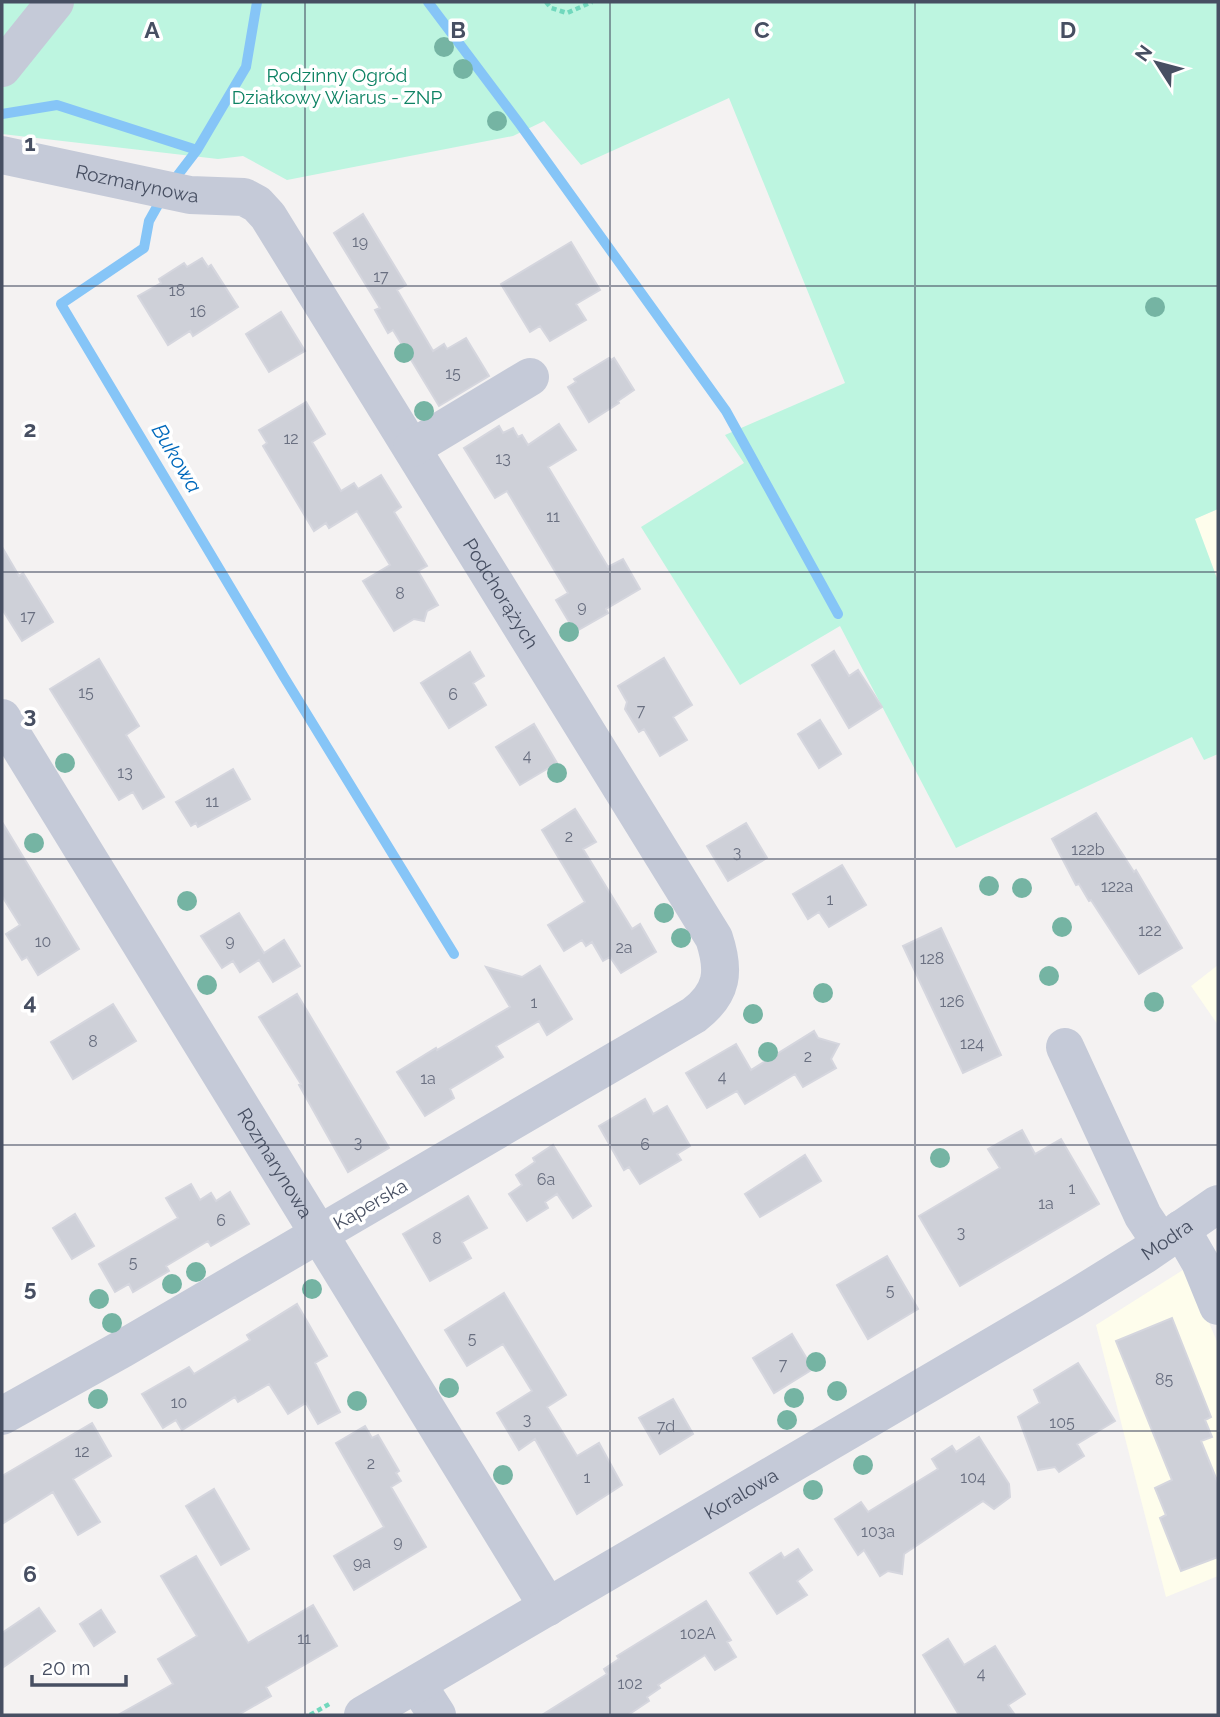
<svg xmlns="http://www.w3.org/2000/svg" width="1220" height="1717" viewBox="0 0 1220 1717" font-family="Raleway,sans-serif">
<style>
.commercial{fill:#fefdec}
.green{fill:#bdf5e0}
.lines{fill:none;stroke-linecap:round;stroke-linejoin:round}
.stream{stroke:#86c5f7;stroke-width:10}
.building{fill:#ced0d8;stroke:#d5d6de;stroke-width:2}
.path{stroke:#71d8bd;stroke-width:4.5;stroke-dasharray:5 3.5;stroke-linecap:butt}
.minor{stroke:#c5cad8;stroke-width:38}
.tree{fill:#75b4a3}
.grid{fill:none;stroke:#474f62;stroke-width:2;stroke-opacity:0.55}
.labels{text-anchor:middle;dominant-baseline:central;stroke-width:7;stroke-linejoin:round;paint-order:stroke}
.number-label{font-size:16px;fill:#696f80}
.park-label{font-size:19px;fill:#0d8263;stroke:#fff}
.street-label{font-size:19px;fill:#474f62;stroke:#fff}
.water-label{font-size:21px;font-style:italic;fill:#0069bc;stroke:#fff}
.grid-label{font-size:23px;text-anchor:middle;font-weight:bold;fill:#474f62;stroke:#fff;stroke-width:7;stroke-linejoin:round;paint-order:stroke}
</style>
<rect width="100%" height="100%" fill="#f4f2f2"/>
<path class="commercial" d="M1218,509V581L1194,519Z
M1218,965V1025L1191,986Z
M1186,1268L1218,1344V1576L1166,1597L1096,1325Z"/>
<path class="green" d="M2,2H1218V509L1195,519L1218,581V754L1204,760L1192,737L956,848L840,626L740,685L641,527L744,463L725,435L845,383L729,98L581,165L544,121L513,136L287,180L243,156L218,159L2,134Z"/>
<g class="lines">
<path class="stream" d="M428,2L519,123L726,411L838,614
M2,114L57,105L197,150
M171,184L197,150L246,67L257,2
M163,196L149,221L144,248L61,304L284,677L454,954"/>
</g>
<path class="building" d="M363,214L406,285L397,290L433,351L444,344L447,349L466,338L489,376L439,406L393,330L388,333L375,310L380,308L334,233Z
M571,242L600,290L576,304L586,320L550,341L540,326L530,332L501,284Z
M202,258L208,267L211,265L238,307L193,336L190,331L168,345L138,296L161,283L159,279L184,263L187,267Z
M281,312L305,351L269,372L246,334Z
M609,358L611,360L614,358L634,390L618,401L619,403L589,422L568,387L576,382L574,379Z
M306,402L325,434L312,442L341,491L354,483L358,489L381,475L401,507L394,512L427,566L418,571L438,605L427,611L424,621L414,619L394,631L363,581L390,565L357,511L329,528L326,523L314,531L263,446L267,443L259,430Z
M559,424L576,450L548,467L608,567L623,559L640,589L606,609L608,613L575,632L556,600L568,593L507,491L495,498L464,448L499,426L503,433L513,428L518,437L522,435L528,445Z
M2,547L19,576L23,573L53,622L22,641L2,609Z
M834,651L849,676L858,670L882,707L849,728L812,665Z
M470,652L484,676L473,683L486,705L449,728L421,683Z
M664,658L692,705L673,717L687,740L660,756L644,729L639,732L625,709L627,702L618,686Z
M99,659L139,726L126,735L164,797L143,809L133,792L119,800L50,689Z
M820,720L841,754L819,768L798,734Z
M534,724L557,763L520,785L496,747Z
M233,769L250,799L198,827L196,823L191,826L176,802Z
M575,809L596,842L583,849L632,929L640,924L656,952L621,973L610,957L603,961L592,942L586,946L582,940L564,951L548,925L585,902L542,830Z
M1096,813L1134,872L1136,870L1182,948L1139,974L1091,900L1089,901L1079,884L1076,885L1052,839Z
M2,822L79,949L38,975L27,957L22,960L6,934L20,925L2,896Z
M746,823L767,858L728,881L707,846Z
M842,865L866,905L829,927L819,912L808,919L793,894Z
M239,913L264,953L284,940L300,966L273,982L259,960L240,972L233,961L222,968L201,936Z
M941,928L1001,1055L963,1073L903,946Z
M540,966L572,1019L547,1035L539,1021L496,1046L503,1057L450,1089L454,1098L425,1116L397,1072L436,1048L437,1050L510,1007L486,967L522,977Z
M297,994L389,1148L348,1172L299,1085L301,1084L259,1017Z
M113,1004L136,1041L73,1079L51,1042Z
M814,1031L818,1038L839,1044L831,1059L836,1068L803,1087L795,1074L745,1104L737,1091L707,1108L686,1073L736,1044L751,1070Z
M645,1099L653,1114L667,1106L690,1146L677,1154L681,1160L640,1184L629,1167L624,1170L599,1126Z
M1022,1130L1035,1154L1061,1139L1099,1204L960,1286L919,1216L1000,1168L988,1149Z
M553,1145L591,1206L573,1218L557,1194L545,1202L548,1208L527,1221L509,1194L522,1185L516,1175L535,1162L533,1158Z
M805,1155L821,1181L760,1217L745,1194Z
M191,1184L200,1200L211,1193L216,1201L230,1192L249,1224L211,1246L208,1241L166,1266L169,1271L133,1292L129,1284L115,1292L99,1264L178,1218L166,1198Z
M468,1196L487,1228L462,1242L471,1258L430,1281L403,1234Z
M75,1214L94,1246L72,1259L53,1228Z
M887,1256L918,1309L868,1339L837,1285Z
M504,1293L566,1395L547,1407L577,1456L599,1443L622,1485L577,1514L535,1439L519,1450L497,1413L532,1391L503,1344L467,1366L445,1330Z
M297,1304L327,1356L315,1363L340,1412L318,1424L306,1403L288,1414L269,1384L238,1402L235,1397L182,1430L176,1420L163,1428L142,1394L189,1367L194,1374L250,1340L247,1335Z
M1172,1318L1211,1417L1205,1420L1212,1437L1201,1441L1218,1483V1557L1181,1571L1160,1518L1166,1515L1155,1488L1172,1480L1116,1341Z
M792,1334L813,1369L774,1393L753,1358Z
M1078,1363L1115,1421L1077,1444L1084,1456L1059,1472L1055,1467L1038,1470L1018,1417L1040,1403L1034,1390Z
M673,1399L693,1434L660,1454L639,1418Z
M92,1423L111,1456L73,1479L100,1522L78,1535L53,1492L2,1524V1476Z
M365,1426L372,1438L378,1435L399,1471L396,1473L401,1481L391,1487L426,1547L354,1590L334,1556L384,1527L336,1443Z
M979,1437L1009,1484L1010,1497L994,1509L983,1501L904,1554L902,1574L888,1571L880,1576L864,1550L858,1555L835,1519L861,1502L868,1512L938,1469L932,1459L952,1446L956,1452Z
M214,1489L249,1549L221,1565L186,1506Z
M798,1549L812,1570L797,1581L807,1595L777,1614L750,1573L781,1553L784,1558Z
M196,1556L248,1643L313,1605L337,1646L266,1687L271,1696L238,1715H118L173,1684L158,1659L197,1636L161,1576Z
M706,1601L731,1640L727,1642L736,1657L715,1670L705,1655L658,1685L660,1688L647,1697L649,1701L628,1715H542L607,1674L604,1669L619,1659L617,1656Z
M39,1608L55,1631L2,1668V1633Z
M101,1610L115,1632L94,1646L80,1624Z
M948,1639L964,1665L995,1646L1025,1694L1008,1705L1015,1715H959L923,1655Z"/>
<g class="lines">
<path class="path" d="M546,2L551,8L567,13L592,2
M310,1715L331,1703"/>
<g class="minor">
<path d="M2,68L55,2"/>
<path id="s1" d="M2,155L190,195L244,197L257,204L268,216L714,938C725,971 723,993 694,1015L122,1349L2,1416"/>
<path d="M412,448L530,377"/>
<path id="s2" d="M2,718L548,1607"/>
<path d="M1065,1047L1143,1216L1161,1243"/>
<path d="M1181,1229L1200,1262L1218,1306"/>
<path d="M417,1684L437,1715"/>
<path id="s3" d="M363,1715L1073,1299L1144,1255L1218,1204"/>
</g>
</g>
<g class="tree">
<circle cx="444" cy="47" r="10"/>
<circle cx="463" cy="69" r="10"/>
<circle cx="497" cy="121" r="10"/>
<circle cx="1155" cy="307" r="10"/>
<circle cx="404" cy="353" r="10"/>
<circle cx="424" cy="411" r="10"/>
<circle cx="569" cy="632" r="10"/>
<circle cx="65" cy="763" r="10"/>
<circle cx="557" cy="773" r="10"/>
<circle cx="34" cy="843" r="10"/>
<circle cx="989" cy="886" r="10"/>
<circle cx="1022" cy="888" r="10"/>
<circle cx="187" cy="901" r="10"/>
<circle cx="664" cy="913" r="10"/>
<circle cx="1062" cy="927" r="10"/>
<circle cx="681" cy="938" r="10"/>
<circle cx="1049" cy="976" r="10"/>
<circle cx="207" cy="985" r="10"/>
<circle cx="823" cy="993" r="10"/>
<circle cx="1154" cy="1002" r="10"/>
<circle cx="753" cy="1014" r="10"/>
<circle cx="768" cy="1052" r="10"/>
<circle cx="940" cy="1158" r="10"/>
<circle cx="196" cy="1272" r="10"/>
<circle cx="172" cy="1284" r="10"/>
<circle cx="312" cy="1289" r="10"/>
<circle cx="99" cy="1299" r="10"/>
<circle cx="112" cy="1323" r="10"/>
<circle cx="816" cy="1362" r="10"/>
<circle cx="449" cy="1388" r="10"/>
<circle cx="837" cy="1391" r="10"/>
<circle cx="794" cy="1398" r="10"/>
<circle cx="98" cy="1399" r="10"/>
<circle cx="357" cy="1401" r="10"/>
<circle cx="787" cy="1420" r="10"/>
<circle cx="863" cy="1465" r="10"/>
<circle cx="503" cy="1475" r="10"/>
<circle cx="813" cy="1490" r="10"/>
</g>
<path class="grid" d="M305,2V1715M610,2V1715M915,2V1715M2,286H1218M2,572H1218M2,859H1218M2,1145H1218M2,1431H1218"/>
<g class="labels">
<g class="number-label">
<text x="360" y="241">19</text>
<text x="381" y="276">17</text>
<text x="177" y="290">18</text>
<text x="198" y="311">16</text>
<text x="453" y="373">15</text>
<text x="291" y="438">12</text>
<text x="503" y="458">13</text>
<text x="553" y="516">11</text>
<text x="400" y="593">8</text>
<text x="582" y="606">9</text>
<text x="28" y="616">17</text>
<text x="86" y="692">15</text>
<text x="453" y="694">6</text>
<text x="641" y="710">7</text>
<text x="527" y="755">4</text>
<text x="125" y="772">13</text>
<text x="212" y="801">11</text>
<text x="569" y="836">2</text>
<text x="1088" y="849">122b</text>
<text x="737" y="852">3</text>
<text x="1117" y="886">122a</text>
<text x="830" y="899">1</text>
<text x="1150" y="930">122</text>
<text x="230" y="940">9</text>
<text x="43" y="941">10</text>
<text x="624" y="947">2a</text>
<text x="932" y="958">128</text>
<text x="952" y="1001">126</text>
<text x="534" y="1002">1</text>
<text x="93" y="1041">8</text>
<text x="972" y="1043">124</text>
<text x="808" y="1056">2</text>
<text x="722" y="1076">4</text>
<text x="428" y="1078">1a</text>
<text x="358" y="1142">3</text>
<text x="645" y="1144">6</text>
<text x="546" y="1179">6a</text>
<text x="1072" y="1188">1</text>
<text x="1046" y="1203">1a</text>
<text x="221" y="1220">6</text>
<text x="961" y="1232">3</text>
<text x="437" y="1238">8</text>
<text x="133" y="1262">5</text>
<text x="890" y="1290">5</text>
<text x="472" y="1338">5</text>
<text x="783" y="1364">7</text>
<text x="1164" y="1379">85</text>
<text x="179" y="1402">10</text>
<text x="527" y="1419">3</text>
<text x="1062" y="1422">105</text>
<text x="666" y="1426">7d</text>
<text x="82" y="1451">12</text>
<text x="371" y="1463">2</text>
<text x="587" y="1477">1</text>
<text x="973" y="1477">104</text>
<text x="878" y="1531">103a</text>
<text x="398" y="1541">9</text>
<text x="362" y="1562">9a</text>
<text x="698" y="1633">102A</text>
<text x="304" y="1638">11</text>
<text x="981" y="1673">4</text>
<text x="630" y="1683">102</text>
</g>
<g class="park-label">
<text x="337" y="75">Rodzinny Ogród<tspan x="337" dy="22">Działkowy Wiarus - ZNP</tspan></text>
</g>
<g class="street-label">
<text stroke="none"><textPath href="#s1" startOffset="138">Rozmarynowa</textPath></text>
<text stroke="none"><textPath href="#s1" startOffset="721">Podchorążych</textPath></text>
<text stroke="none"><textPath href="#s2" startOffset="522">Rozmarynowa</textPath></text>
<text transform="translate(370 1204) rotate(-30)">Kaperska</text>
<text stroke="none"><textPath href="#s3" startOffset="934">Modra</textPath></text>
<text stroke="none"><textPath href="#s3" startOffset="438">Koralowa</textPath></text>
</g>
<g class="water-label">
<text transform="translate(177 458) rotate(59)">Bukowa</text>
</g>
</g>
<g class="grid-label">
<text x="152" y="38">A</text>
<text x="458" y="38">B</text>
<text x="762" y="38">C</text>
<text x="1068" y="38">D</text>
<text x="30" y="151">1</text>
<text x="30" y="437">2</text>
<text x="30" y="723">3</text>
<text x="30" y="1010">4</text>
<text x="30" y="1296">5</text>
<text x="30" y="1582">6</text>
</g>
<rect width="1220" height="1717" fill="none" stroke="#474f62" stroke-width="7"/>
<g transform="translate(1157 63) rotate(306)" stroke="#ffffff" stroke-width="5" paint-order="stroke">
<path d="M0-5L12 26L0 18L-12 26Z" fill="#474f62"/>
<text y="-10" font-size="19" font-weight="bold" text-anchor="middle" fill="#474f62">N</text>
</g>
<path d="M32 1675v10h94v-10" fill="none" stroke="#474f62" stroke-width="3.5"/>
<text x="42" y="1675" font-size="21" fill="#474f62" stroke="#ffffff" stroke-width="5" paint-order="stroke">20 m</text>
</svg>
